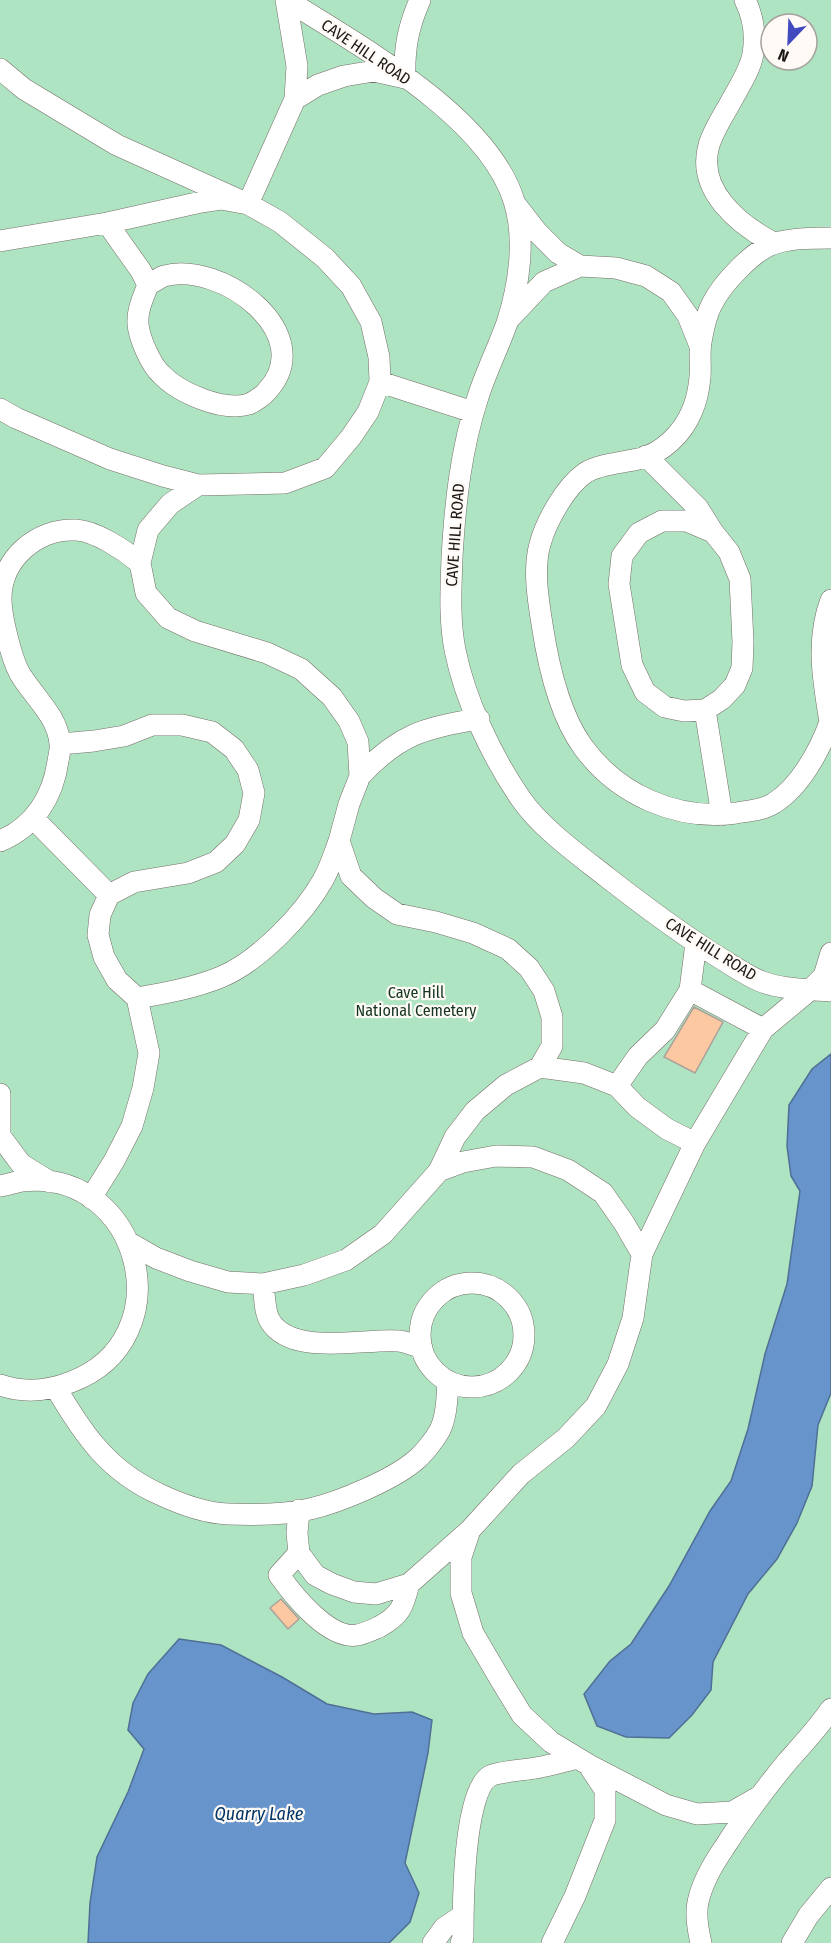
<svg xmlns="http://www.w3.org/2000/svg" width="831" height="1943" viewBox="0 0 831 1943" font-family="'Fira Sans Condensed',sans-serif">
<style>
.green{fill:#afe4c3;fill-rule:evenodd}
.water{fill:#6694cb;stroke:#506f95;stroke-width:1.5}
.building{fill:#fcc8a1;stroke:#aaa19b;stroke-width:1.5}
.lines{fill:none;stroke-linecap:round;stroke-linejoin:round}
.minor-casing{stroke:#756e67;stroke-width:22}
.minor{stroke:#fff;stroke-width:21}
.labels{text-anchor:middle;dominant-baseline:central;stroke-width:4.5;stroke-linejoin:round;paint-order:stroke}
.street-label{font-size:16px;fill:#1c1a17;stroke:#fffaf5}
.park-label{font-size:16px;fill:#133422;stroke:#fffaf5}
.water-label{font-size:18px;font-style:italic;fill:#003467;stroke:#fffaf5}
</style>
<rect width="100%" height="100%" fill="#f4ece4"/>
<path class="green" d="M0,0H831V1943H0ZM771,24H807V60H771Z"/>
<path class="water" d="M831,1054V1393L818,1425L812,1486L797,1523L777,1559L748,1594L713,1662L711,1690L692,1715L669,1738L626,1737L597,1726L584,1694L610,1661L631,1644L669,1586L710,1511L731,1481L748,1429L765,1354L787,1284L800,1191L791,1176L787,1146L789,1105L812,1069Z
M179,1639L221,1645L282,1677L327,1704L374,1714L412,1712L432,1720L428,1753L405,1863L419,1893L410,1922L389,1943H88L90,1903L97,1857L128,1792L144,1749L128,1730L133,1703L148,1674Z"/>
<path class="building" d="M694,1007L723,1022L695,1073L664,1057Z
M281,1599L299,1619L288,1629L270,1608Z"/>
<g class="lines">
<g class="minor-casing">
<path id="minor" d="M286,0L297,66L295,99
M287,0C359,46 488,116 514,201C526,239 519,286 507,323C498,348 486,372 478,397C461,449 455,503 452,558C451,588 449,619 455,650C465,700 492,757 521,799C542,829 579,855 608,878C644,906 681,934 720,958C733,966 746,975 760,981C782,990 808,989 831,991
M745,0C753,16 756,36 753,54C750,72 736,91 728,107C721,119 713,132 709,145C696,190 739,225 774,243
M0,69L24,89L117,145L248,204L280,222L325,258L351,286L371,322L379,357L380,382L368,412L351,437L325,468L285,483L198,485L163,476L110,459L16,418L0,409
M516,205L537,232L558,253L580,266
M107,223L141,271L148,285C143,298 137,310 138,324C139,338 151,365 161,374C179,393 223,412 249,404C254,402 264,395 267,391C320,334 221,260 164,276C159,278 153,282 148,285
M0,241L107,223L201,202L221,199L248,204L295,99L318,85L344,76L374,71L405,78C404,49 408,27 420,0
M509,319L544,282L580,266L616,268L646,276L671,292L688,316L700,346
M380,382L473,412
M646,456L698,508L713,532
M198,485L170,504L148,530L140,563L146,593L168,618L195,631L267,653L301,669L332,697L349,721L358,742L360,776L349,804L339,841L351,876L374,898L397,914L436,922L473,933L508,949L529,968L544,991L552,1017V1046L540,1067L506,1085L475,1111L455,1137L439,1171
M831,600C815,642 824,685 831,728
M705,710L684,711L665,707L645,692L632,665L619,584L622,556L639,533L662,521H687L713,532L729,552L740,579L743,642L742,668L735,685L722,699L705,710L722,815
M830,722C820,750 800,787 774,803C764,810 748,811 736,813C677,821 618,795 583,747C559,714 548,664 542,624C538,599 533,569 540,544C546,522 565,487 585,473C598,464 622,463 638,459C662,454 683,433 692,411C696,402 699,388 700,377C701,366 699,354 701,342C703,330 706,315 712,304C722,284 754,249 776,243C794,238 813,238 831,238
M61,744L94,741L124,736L152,725H182L212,732L234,749L248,770L254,793L249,820L235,844L216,862L188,873L134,882L109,895L100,915L98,935L104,957L117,980L137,998L149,1053L143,1088L132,1126L114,1161L91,1198
M360,776C398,735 425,727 479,719
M33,818L109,895
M0,841C34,827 53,797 58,761C59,755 61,749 60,743C57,716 36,699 22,677C12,663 1,616 1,599C1,559 37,528 76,530C96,531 124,550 140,563
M690,990L763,1029
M137,998C166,993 194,988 221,977C259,961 304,914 323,880C330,868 334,854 339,841
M540,1067L584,1073L617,1086L637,1107L667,1129L695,1143
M617,1086L638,1056L665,1030L690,990L696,943
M0,1094V1140
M1,1137L21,1164L50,1182
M0,1186C7,1185 15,1182 22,1181C141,1168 185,1339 71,1382C48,1391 23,1393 0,1385
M128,1242L156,1258L190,1271L228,1282L263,1284L304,1275L346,1260L383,1234L439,1171L463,1162L496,1156L533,1157L568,1170L603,1193L624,1223L642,1254L633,1318L618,1364L596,1406L566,1438L521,1474L470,1530L461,1557V1593L473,1633L500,1679L522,1715L551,1742L589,1765L666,1805L697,1814L732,1812L760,1796
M642,1254L695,1143L763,1029L811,989L824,976L831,953
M420 1335a52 52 0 1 1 104 0a52 52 0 1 1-104 0Z
M263,1284C265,1296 264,1311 270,1321C292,1357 365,1338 399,1341C407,1342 414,1345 422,1348
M56,1388C83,1434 108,1471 159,1494C180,1504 205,1513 228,1514C254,1515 285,1515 310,1509C340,1502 395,1479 417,1459C425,1452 435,1439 440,1430C447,1415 447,1397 448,1381
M299,1510L297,1533L299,1553L315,1575L332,1584L354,1592L376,1594L409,1584L470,1530
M299,1553L279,1575C293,1595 329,1640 357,1635C364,1634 372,1630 379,1627C401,1615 403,1607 409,1584
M433,1943L444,1928L463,1915
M461,1943L463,1938C463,1908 463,1791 490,1776C500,1771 528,1770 541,1767C553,1765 565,1761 577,1758
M552,1943L575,1896L605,1820V1790L589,1766
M701,1943C698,1930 695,1915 698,1902C702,1883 713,1864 724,1848C743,1818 764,1790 787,1762C802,1745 818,1728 831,1709
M792,1943L808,1916L831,1888"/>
</g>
<use href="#minor" class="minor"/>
</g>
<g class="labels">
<g class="street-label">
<text transform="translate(366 52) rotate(34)">CAVE HILL ROAD</text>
<text transform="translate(455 535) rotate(-86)">CAVE HILL ROAD</text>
<text transform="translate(711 949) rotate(32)">CAVE HILL ROAD</text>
</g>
<g class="park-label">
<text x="416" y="992">Cave Hill<tspan x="416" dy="18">National Cemetery</tspan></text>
</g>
<g class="water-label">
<text x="259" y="1814">Quarry Lake</text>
</g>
</g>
<g transform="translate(789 42) rotate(203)"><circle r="28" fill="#fffaf5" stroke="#a4a09c" stroke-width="1.5"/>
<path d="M0-4.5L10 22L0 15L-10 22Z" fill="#434abf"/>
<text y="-9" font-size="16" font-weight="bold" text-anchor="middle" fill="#1c1a17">N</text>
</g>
</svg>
